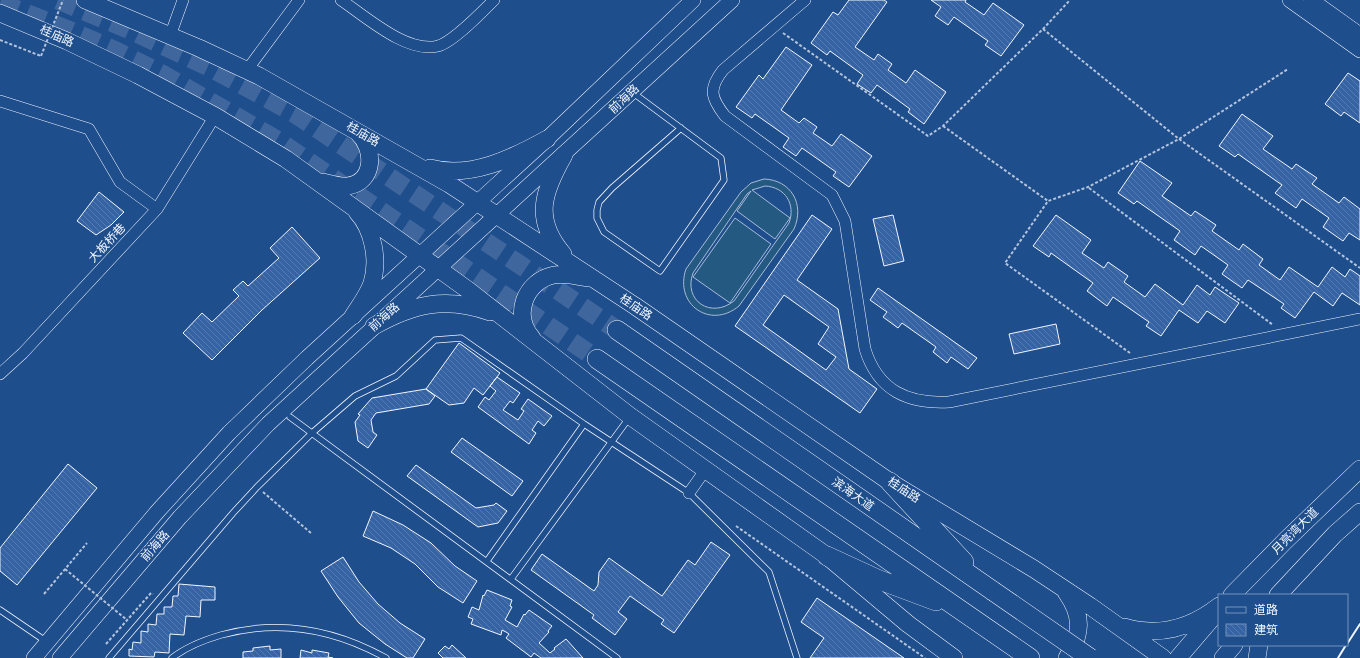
<svg xmlns="http://www.w3.org/2000/svg" width="1360" height="658" viewBox="0 0 1360 658" font-family="'Alegreya Sans','Noto Sans SC',sans-serif">
<style>
.grass{fill:#245a82;stroke:#a8bbd7;fill-rule:evenodd}
.building{fill:url(#building-back-hatch);stroke:#f2f6ff;fill-rule:evenodd}
.lines{fill:none;stroke-linecap:round;stroke-linejoin:round}
.highway-tunnel{stroke:#3f679d;stroke-width:19;stroke-dasharray:19 10;stroke-linecap:butt}
.lane-casing{stroke:#f2f6ff;stroke-width:7}
.street-casing{stroke:#f2f6ff;stroke-width:12}
.secondary-casing{stroke:#f2f6ff;stroke-width:16}
.primary-casing{stroke:#f2f6ff;stroke-width:18}
.highway-casing{stroke:#f2f6ff;stroke-width:20}
.path{stroke:#b3c4dc;stroke-width:2;stroke-dasharray:3 2;stroke-linecap:butt}
.lane{stroke:#1f4e8c;stroke-width:5.5}
.street{stroke:#1f4e8c;stroke-width:11}
.secondary{stroke:#1f4e8c;stroke-width:15}
.primary{stroke:#1f4e8c;stroke-width:17}
.highway{stroke:#1f4e8c;stroke-width:19}
.highway-bridge-casing{stroke:#f2f6ff;stroke-width:20;stroke-linecap:butt}
.path-bridge{stroke:#b3c4dc;stroke-width:2;stroke-dasharray:3 2;stroke-linecap:butt}
.highway-bridge{stroke:#1f4e8c;stroke-width:19}
.wall{stroke:#f2f6ff;stroke-width:2}
.labels{text-anchor:middle;dominant-baseline:central;stroke-width:3;stroke-linejoin:round;paint-order:stroke}
.street-label{font-size:12px;fill:#f2f6ff;stroke:#1f4e8c}
</style>
<defs>
<pattern id="building-back-hatch" width="6" height="6" patternUnits="userSpaceOnUse"><rect width="6" height="6" fill="#3563a3"/><path d="M-1 5l2 2M0 0l6 6M5-1l2 2" fill="none" stroke="#537ab1"/></pattern>
</defs>
<rect width="100%" height="100%" fill="#1f4e8c"/>
<path class="grass" d="M764,179C791,180 805,204 794,229L739,306C710,330 674,304 686,269L741,192L751,183ZM765,186C785,187 796,204 789,223L734,301C711,319 683,301 693,273L747,194L751,191L737,211L775,239L790,218L752,190Z
M735,218L771,244L730,303L693,277Z"/>
<path class="building" d="M849,0H884L887,2L855,47L874,60L878,54L892,64L888,70L906,83L915,70L946,92L924,124L908,112L910,109L877,85L871,93L857,84L863,75L830,51L827,55L811,43L833,12L838,15Z
M931,0H966L965,2L984,15L993,3L1024,25L1001,56L985,45L988,41L954,17L948,25L935,16L941,7Z
M786,47L812,65L781,110L799,123L804,118L817,127L813,133L832,146L841,134L872,156L849,187L833,176L836,172L802,148L796,156L783,147L789,138L755,114L752,118L736,107L759,75L763,79Z
M1348,73L1360,81V123L1344,112L1341,116L1325,104Z
M1242,114L1273,136L1263,149L1292,169L1296,164L1317,178L1312,184L1339,203L1344,197L1360,209V240L1349,233L1343,241L1323,227L1329,218L1302,199L1296,208L1275,193L1282,185L1238,154L1235,157L1219,146Z
M1140,161L1172,183L1162,196L1191,216L1195,211L1216,225L1212,231L1239,250L1243,244L1263,259L1259,265L1280,280L1289,267L1318,287L1332,267L1345,277L1350,269L1360,276V305L1342,293L1333,306L1314,292L1295,318L1281,308L1284,304L1248,280L1242,288L1222,274L1228,265L1201,246L1195,255L1174,240L1180,231L1137,201L1134,204L1118,193Z
M99,192L124,212L111,225L96,235L77,221Z
M812,215L832,229L797,280L838,309L849,369L877,389L860,413L735,326ZM784,295L829,327L818,344L836,357L826,370L763,325Z
M893,215L904,261L884,266L873,219Z
M1056,215L1091,240L1082,253L1104,268L1108,262L1128,276L1124,282L1145,297L1155,284L1183,305L1197,285L1210,295L1215,287L1239,303L1225,323L1207,311L1198,323L1179,310L1161,336L1146,326L1149,322L1113,297L1107,306L1087,291L1093,283L1051,253L1049,257L1033,246Z
M292,227L320,258L262,310L212,360L183,333L202,313L212,322L239,296L233,290L243,281L248,286L279,258L270,248Z
M878,288L977,358L968,369L951,357L947,363L933,352L936,347L902,323L898,328L883,317L887,312L870,300Z
M1056,324L1060,344L1014,354L1009,334Z
M459,343L500,373L483,395L474,388L464,403L449,405L426,389Z
M497,377L520,393L513,403L510,401L503,410L518,420L524,411L521,409L528,399L552,416L544,426L538,421L532,430L536,433L529,444L478,407L485,397L489,400L496,391L490,386Z
M426,389L435,396L429,404L376,413L371,420L373,432L377,435L368,448L358,441L355,422L360,415L358,414L372,398Z
M462,438L523,481L512,496L451,452Z
M68,464L97,488L17,585L0,571V548Z
M416,465L476,508L494,505L496,503L507,511L498,523L478,527L407,476Z
M373,511L403,525L431,543L455,566L477,581L463,603L438,587L415,564L391,548L363,536Z
M711,542L730,555L674,633L661,624L664,620L630,596L618,612L627,619L615,635L592,618L594,615L531,570L542,554L594,591L598,585L599,572L609,558L662,596L688,560L695,565Z
M343,557L359,582L378,604L400,623L425,639L413,658H407L385,644L359,623L338,597L321,571Z
M179,584L215,587V600H201L200,617L186,616L184,635L170,634L169,653L155,652L154,657L129,656V649L132,650L133,642L141,643V631L148,632V624L156,625L157,614H164V607H172L173,596H178Z
M487,590L512,600L510,606L512,607L505,620L517,627L524,614L525,615L529,610L552,626L548,631L549,632L539,643L550,653L555,649L554,648L566,639L583,658H541L534,653L531,657L506,638L509,634L506,632L502,630L501,635L471,624L473,619L468,617L472,607L479,610L483,595L484,596Z
M817,598L904,658H810L824,638L801,622Z
M452,645L466,658H443L438,653L445,646L449,649Z
M270,646V650L281,649V658H243V652L253,651V648Z
M301,650L312,653V650L329,653L328,657L333,658H300Z"/>
<g class="lines">
<path class="highway-tunnel" d="M58,0L128,29L211,68L294,113L617,330
M0,3L71,31L116,51L162,74L277,140L597,359"/>
<g class="lane-casing">
<path id="lane" d="M632,92L721,158L724,180L660,271L604,232L597,218V210L599,202L612,188L681,128
M290,417L617,658
M487,561L584,424
M511,579L629,418
M0,610L47,642
M109,658L233,513L257,487L312,433L355,396L396,376L435,340L461,338L584,424L689,493L769,572L797,658
M172,658C186,647 204,640 221,635C279,619 334,629 386,658"/>
</g>
<g class="street-casing">
<path id="street" d="M341,0C365,16 407,54 438,46C453,42 482,12 494,0
M805,0L723,70C708,89 711,98 725,116L832,195L845,221L865,349C878,391 908,404 949,402L1360,319
M170,36L183,0
M247,70L299,0
M0,101L89,129L120,182L157,209
M0,374L23,353L157,209L215,116
M689,493L706,469"/>
</g>
<g class="secondary-casing">
<path id="secondary" d="M1290,0L1360,50
M1311,0L1360,35
M34,658L157,512L229,433L307,358L547,139L693,0
M60,658L180,517L268,424L732,0"/>
</g>
<g class="primary-casing">
<path id="primary" d="M85,0L199,48L259,76L449,184L635,306L890,482L1034,569L1090,606L1163,658
M0,13L67,41L138,75L215,116L286,159L468,290L630,416L827,556L908,624L954,658
M430,168C470,179 513,158 547,139
M323,182C331,184 340,187 348,186C375,182 375,148 358,133
M563,254C533,219 543,192 564,155
M353,316C360,305 368,295 372,283C379,260 373,229 357,212
M374,326C413,304 446,296 490,312
M532,338C512,315 525,281 554,275C565,273 577,276 588,278
M1066,592C1083,616 1082,633 1067,658
M1232,595L1286,540L1360,469
M1278,595L1335,534L1360,512
M1124,627C1158,637 1191,628 1219,606
M1178,658L1214,616
M1223,658L1234,645
M1257,658L1259,645"/>
</g>
<g class="highway-casing">
<path id="highway" d="M617,330L993,591
M597,359L1030,658
M890,482L964,562
M827,556L877,579L936,601"/>
</g>
<path class="path" d="M1043,29L1179,139L1360,268
M783,33L928,136L943,126L1043,29L1070,0
M0,40L41,56
M943,126L1048,201
M1089,188L1273,325
M1130,353L1005,263L1048,201L1088,187L1179,139L1288,69
M263,492L311,533
M736,526L925,658
M44,594L87,543
M106,644L151,593L153,594"/>
<use href="#lane" class="lane"/>
<use href="#street" class="street"/>
<use href="#secondary" class="secondary"/>
<use href="#primary" class="primary"/>
<use href="#highway" class="highway"/>
<g class="highway-bridge-casing">
<path id="highway-bridge" d="M993,591L1090,658"/>
</g>
<path class="path-bridge" d="M41,56L63,0
M65,569L127,620"/>
<use href="#highway-bridge" class="highway-bridge"/>
<path class="wall" d="M1347,644L1360,624
M1338,658L1346,645"/>
</g>
<g class="labels">
<g class="street-label">
<text transform="translate(57 36) rotate(24)">桂庙路</text>
<text transform="translate(624 99) rotate(-43)">前海路</text>
<text transform="translate(363 134) rotate(30)">桂庙路</text>
<text transform="translate(107 243) rotate(-47)">大板桥巷</text>
<text transform="translate(636 307) rotate(34)">桂庙路</text>
<text transform="translate(384 317) rotate(-42)">前海路</text>
<text transform="translate(904 490) rotate(33)">桂庙路</text>
<text transform="translate(853 494) rotate(35)">滨海大道</text>
<text transform="translate(1295 531) rotate(-45)">月亮湾大道</text>
<text transform="translate(155 546) rotate(-49)">前海路</text>
</g>
</g>
<rect x="1218" y="594" width="130" height="52" fill="#1f4e8c" stroke="#7391ba"/>
<rect x="1226" y="607" width="20" height="6" fill="#1f4e8c" stroke="#7391ba"/>
<text x="1254" y="614" font-size="12" fill="#f2f6ff">道路</text>
<rect x="1226" y="624" width="20" height="12" fill="url(#building-back-hatch)" stroke="#7391ba"/>
<text x="1254" y="634" font-size="12" fill="#f2f6ff">建筑</text>
</svg>
